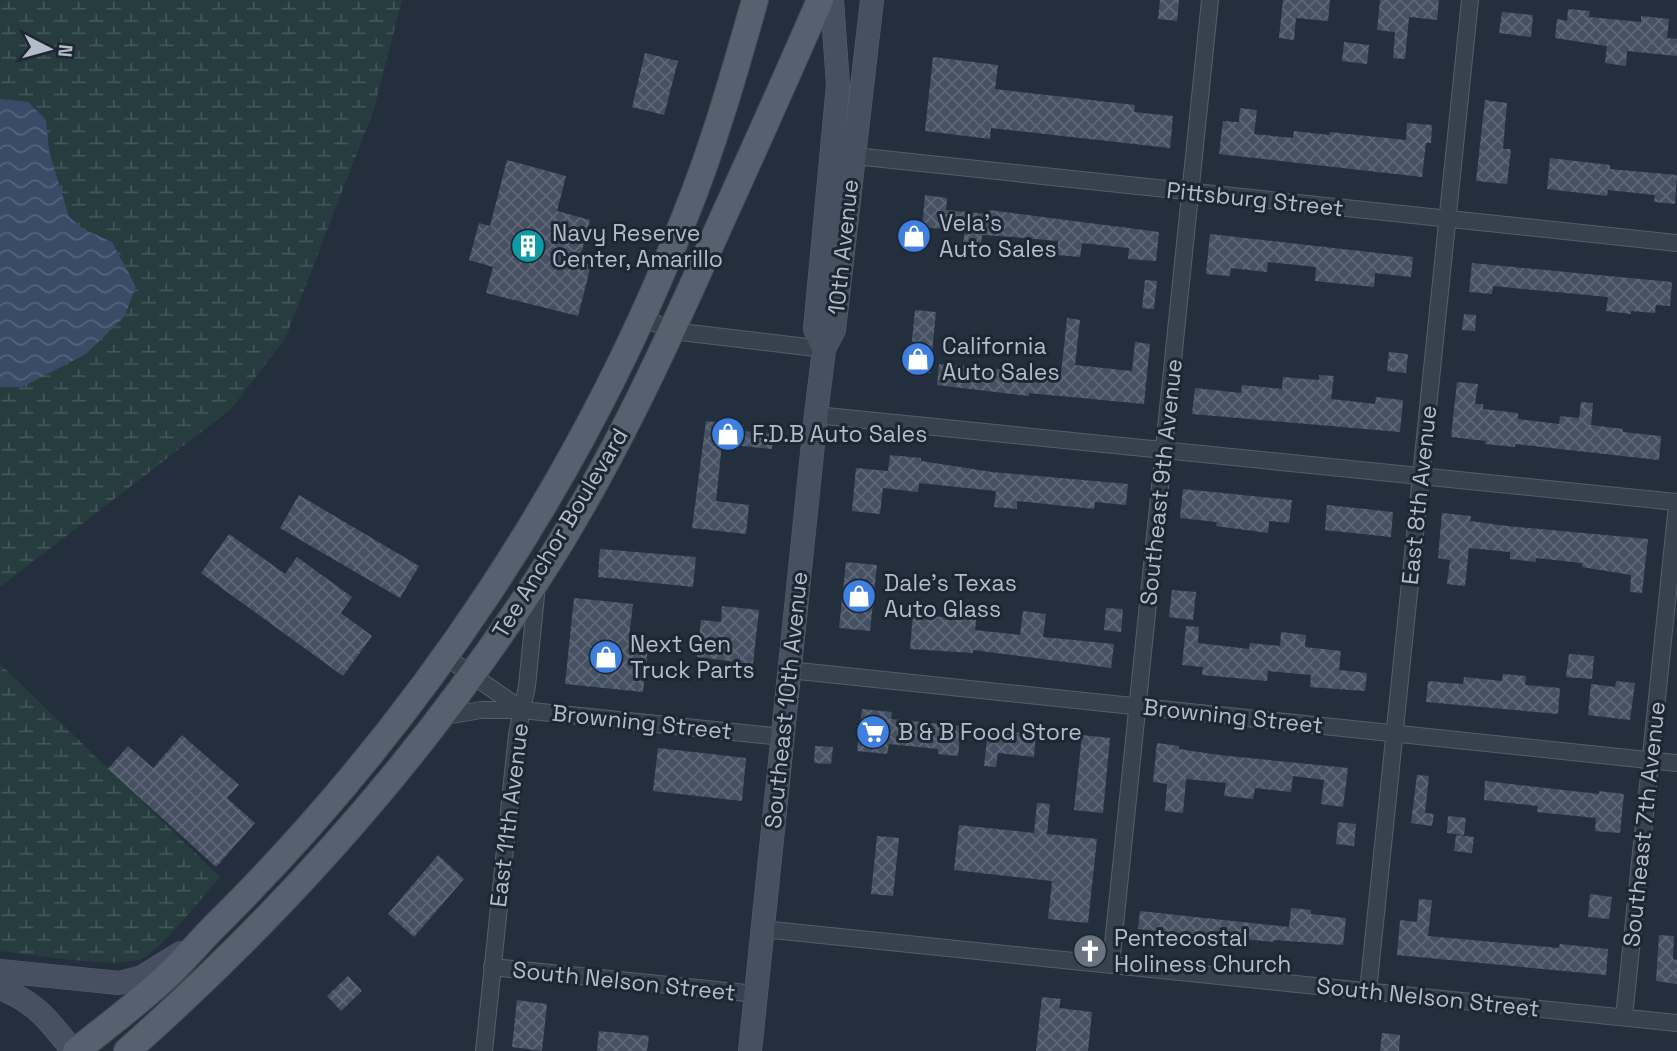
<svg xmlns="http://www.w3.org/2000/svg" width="1677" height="1051" viewBox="0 0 1677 1051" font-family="'Space Grotesk',sans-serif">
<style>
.wetland{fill:url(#wetland-marsh)}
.water{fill:url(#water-waves)}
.building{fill:url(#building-cross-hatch)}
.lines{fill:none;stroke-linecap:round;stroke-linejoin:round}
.minor-casing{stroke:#565f6c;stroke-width:18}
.secondary-casing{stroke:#565f6c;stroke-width:24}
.primary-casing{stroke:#414a57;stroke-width:28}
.minor{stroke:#38414e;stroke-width:16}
.secondary{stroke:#465061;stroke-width:23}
.primary{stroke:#56606e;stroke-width:26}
.labels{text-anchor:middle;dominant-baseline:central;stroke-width:6;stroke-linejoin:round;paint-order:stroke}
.street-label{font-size:23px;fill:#b4bcc9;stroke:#1d2633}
.poi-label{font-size:23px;fill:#b4bcc9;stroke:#1d2633;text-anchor:start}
</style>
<defs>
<pattern id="wetland-marsh" width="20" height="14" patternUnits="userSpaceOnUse" patternTransform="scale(1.75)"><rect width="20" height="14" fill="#263c3f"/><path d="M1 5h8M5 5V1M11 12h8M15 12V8" fill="none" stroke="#435659"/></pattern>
<pattern id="water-waves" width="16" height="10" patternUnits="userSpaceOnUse" patternTransform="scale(1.75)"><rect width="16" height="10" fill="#394c67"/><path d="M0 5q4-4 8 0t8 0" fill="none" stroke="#53647b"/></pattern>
<pattern id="building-cross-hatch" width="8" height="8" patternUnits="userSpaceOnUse" patternTransform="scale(1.75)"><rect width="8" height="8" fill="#455162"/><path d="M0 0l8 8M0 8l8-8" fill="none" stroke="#5d6877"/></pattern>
</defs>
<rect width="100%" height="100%" fill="#242f3e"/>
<path class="wetland" d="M0,0H402L374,109L285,339L230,410L0,587Z
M0,664L220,877C203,896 162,949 141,959C119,969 28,954 0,951Z"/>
<path class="water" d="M0,99L28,102L46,120L49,151L69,217L85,230L112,242L136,287L124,317L86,354L22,387H0Z"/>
<path class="building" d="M1160,0H1179L1177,21L1158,19Z
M1283,0H1330L1328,21L1296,18L1294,40L1279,38Z
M1380,0H1439L1437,20L1409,17L1405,59L1393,58L1395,32L1377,30Z
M1568,9L1590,11L1589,17L1641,22V16L1669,19L1667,38L1677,39V56L1627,51L1626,66L1605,63L1607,46L1555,38L1557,19L1567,21Z
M1502,12L1533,15L1531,37L1499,33Z
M1344,42L1369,45L1367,64L1342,61Z
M645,53L678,61L664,115L632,107Z
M933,57L998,65L995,89L1135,105L1134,112L1173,116L1170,148L991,128L990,139L925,131Z
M1485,100L1507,103L1503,149H1511L1507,184L1476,181Z
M1240,108L1257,110L1254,134L1293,138L1294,131L1329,135L1330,132L1406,140L1407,123L1432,125L1431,143H1426L1422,177L1219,154L1223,121L1239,122Z
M1550,158L1610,165V169L1677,175L1675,204L1654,202L1655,195L1608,190L1607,196L1547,189Z
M507,160L566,176L557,211L590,220L579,262L591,265L578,316L486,293L493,267L469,260L479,223L490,226Z
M925,195L947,198L946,210L989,214V210L1159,232L1156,261L1128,259L1129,248L1082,243L1080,257L1057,255L1058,241L1013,237L982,235L981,247L963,245L965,231L922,227Z
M1210,234L1413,257L1411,277L1375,273L1374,287L1315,281L1316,267L1268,262L1267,272L1231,268L1230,276L1206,274Z
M1472,263L1672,282L1670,306L1656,305L1655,313L1631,311V314L1606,311L1608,297L1493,286L1492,294L1469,292Z
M1145,280L1157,281L1154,309L1142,308Z
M915,310L936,312L930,373L909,370Z
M1464,314L1476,315L1475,331L1462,330Z
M1067,318L1080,320L1075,365L1132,371L1135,342L1150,344L1144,404L1029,393V396L937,385L939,364L1008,370L1009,367L1061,374Z
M1389,352L1408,354L1406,373L1387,371Z
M1319,375L1334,376L1331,399L1375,404L1376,397L1403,400L1400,432L1192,414L1195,388L1241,393L1242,385L1282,389L1283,377L1319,380Z
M1457,382L1478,384L1475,404H1483V409L1518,413V419L1559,424L1560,416L1579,418L1581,402L1593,403L1591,425L1623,429V432L1661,436L1659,460L1515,444V447L1485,444L1486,441L1451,437Z
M706,421L744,425L743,431L773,434L772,449L722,444L716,501L749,505L746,534L692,528Z
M890,455L921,458V461L992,472L1128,484L1126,505L1095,502L1094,509L1017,501V509L994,507L996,491L919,483L918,492L883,488L880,514L852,511L856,468L888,471Z
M1183,489L1292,500L1289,523L1269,521L1268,533L1216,526L1217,522L1180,518Z
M299,495L419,566L400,598L280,528Z
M1327,505L1393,512L1391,537L1325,530Z
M1442,513L1471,516L1470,521L1507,526L1648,539L1642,593L1630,592L1631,575L1582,567V563L1536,558V562L1510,559V552L1469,548L1465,586L1447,584L1450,560L1438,558Z
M229,534L285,574L297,557L352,597L341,613L372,636L343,676L201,573Z
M600,549L696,557L693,587L598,577Z
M846,562L877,565L870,631L839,628Z
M1172,590L1196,592L1193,620L1169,617Z
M574,598L633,604L629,637L649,639L643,692L565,684Z
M722,606L759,610L753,664L697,657L701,620L721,622Z
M1106,608L1123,609L1121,632L1104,630Z
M1023,611L1046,614L1043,637L1114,644L1111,668L973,650V653L910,649L913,614L959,619V612L977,614L975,630L1020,635Z
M1186,626L1199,627L1198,643L1249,649L1250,643L1280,646L1281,632L1306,635L1305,647L1341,651L1339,670L1367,673L1365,691L1310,687L1311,675L1268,671L1267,681L1202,675L1203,667L1182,665Z
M1569,654L1594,656L1592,679L1566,677Z
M1503,674L1526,676L1525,685L1560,688L1558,714L1426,702L1428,681L1463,684L1464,677L1502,681Z
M1616,681L1635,683L1630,720L1588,715L1591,684L1615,687Z
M862,709L892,712L891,719L961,726L958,756L938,754V749L889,744L887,754L857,751Z
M988,730L1036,734L1034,757L998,753L996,767L984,766Z
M182,735L239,785L227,798L255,823L216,867L108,769L128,746L153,768Z
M1082,735L1110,738L1103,813L1074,810Z
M1157,743L1179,746V749L1219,755L1348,768L1343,807L1321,804L1324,780L1293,776L1291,792L1255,788L1253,799L1224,796L1226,783L1186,779L1183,813L1165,811L1167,784L1153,782Z
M815,746L833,747L831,764L814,763Z
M658,748L746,758L742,801L653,791Z
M1417,775L1429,776L1425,813L1434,814L1432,826L1411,823Z
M1485,781L1599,794V791L1624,794L1620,833L1595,831L1596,818L1537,812L1538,806L1484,800Z
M1037,803L1050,804L1047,834L1097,839L1088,923L1048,919L1052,881L954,870L959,825L1034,833Z
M1448,816L1466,818L1464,835L1447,833Z
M1338,822L1356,824L1354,846L1336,844Z
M1456,835L1474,837L1472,853L1454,851Z
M877,836L899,838L893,896L871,894Z
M438,855L464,879L414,937L388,914Z
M1590,894L1612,897L1609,919L1588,917Z
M1419,899L1432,900L1428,936L1559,948L1560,944L1608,949L1606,975L1397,955L1400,920L1417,922Z
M1291,908L1311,910V914L1346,918L1343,945L1274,940V942L1138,929L1140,911L1289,927Z
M1659,935L1674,936L1673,959L1677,960V984L1656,981Z
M348,976L362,991L341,1011L327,996Z
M1042,997L1061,999L1059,1008L1092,1012L1088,1051H1036Z
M517,1000L547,1004L542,1051L512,1047Z
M599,1031L649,1036L647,1051H597Z
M1382,1033L1400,1035L1399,1051H1380Z"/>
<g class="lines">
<g class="minor-casing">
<path id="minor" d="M845,155L1677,243
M642,317L672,331L824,349
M816,415L1677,502
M446,657L521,709
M789,670L1677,763
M440,717L481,710H522L782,737
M762,929L1677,1023
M1111,964L1210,0
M492,967L756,994
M1368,991L1470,0
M1624,1017L1677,505
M484,1051L517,734L527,686L537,585"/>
</g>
<g class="secondary-casing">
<path id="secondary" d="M824,349L815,329L838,85L832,0
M0,971L119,983L142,977L181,953
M0,988C37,1003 49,1021 73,1051
M750,1051L816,415L824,349L834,330L872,0"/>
</g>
<g class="primary-casing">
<path id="primary" d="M76,1051C106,1027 137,1004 165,978C185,960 203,937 223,918C421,720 581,480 684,219C713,148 734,74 755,0
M127,1051C284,912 423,756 537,580C608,471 663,352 716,233C751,156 786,78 820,0"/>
</g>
<use href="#minor" class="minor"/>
<use href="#secondary" class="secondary"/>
<use href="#primary" class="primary"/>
</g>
<defs>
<g id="shop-disc" transform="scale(1.75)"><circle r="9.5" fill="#3f7fe0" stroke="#1d2633"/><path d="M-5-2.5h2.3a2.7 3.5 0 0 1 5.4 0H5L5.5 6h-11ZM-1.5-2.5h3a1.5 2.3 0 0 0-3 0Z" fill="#fff"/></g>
<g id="building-disc" transform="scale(1.75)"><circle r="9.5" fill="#0f9aa8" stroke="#1d2633"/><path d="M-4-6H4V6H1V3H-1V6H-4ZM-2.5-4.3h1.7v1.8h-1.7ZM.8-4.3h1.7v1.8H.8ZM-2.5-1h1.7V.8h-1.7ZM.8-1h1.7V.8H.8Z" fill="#fff"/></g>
<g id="supermarket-disc" transform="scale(1.75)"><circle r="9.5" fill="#3f7fe0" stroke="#1d2633"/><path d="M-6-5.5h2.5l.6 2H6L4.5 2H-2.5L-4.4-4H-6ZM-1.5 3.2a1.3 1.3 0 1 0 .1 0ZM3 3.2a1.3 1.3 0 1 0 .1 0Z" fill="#fff"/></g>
<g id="church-disc" transform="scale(1.75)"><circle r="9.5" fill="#6b7280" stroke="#1d2633"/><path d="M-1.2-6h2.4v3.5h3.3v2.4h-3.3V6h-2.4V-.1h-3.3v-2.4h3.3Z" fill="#fff"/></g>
</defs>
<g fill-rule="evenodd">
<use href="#shop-disc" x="914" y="236"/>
<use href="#building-disc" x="528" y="246"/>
<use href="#shop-disc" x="918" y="359"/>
<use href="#shop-disc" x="728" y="434"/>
<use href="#shop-disc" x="859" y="596"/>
<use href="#shop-disc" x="606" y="657"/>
<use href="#supermarket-disc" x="873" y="732"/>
<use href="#church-disc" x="1090" y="951"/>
</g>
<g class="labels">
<g class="street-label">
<text transform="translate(1255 199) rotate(6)">Pittsburg Street</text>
<text transform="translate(843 247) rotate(-84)">10th Avenue</text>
<text transform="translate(1161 482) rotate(-84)">Southeast 9th Avenue</text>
<text transform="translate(1419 495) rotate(-84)">East 8th Avenue</text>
<text transform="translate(560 533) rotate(-59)">Tee Anchor Boulevard</text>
<text transform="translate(786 700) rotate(-84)">Southeast 10th Avenue</text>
<text transform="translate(1233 716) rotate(6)">Browning Street</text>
<text transform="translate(642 722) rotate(6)">Browning Street</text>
<text transform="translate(509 815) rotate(-83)">East 11th Avenue</text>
<text transform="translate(1644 824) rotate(-84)">Southeast 7th Avenue</text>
<text transform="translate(624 981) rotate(6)">South Nelson Street</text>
<text transform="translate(1428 997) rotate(6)">South Nelson Street</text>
</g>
<g class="poi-label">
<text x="939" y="223">Vela's<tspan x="939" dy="26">Auto Sales</tspan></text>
<text x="552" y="233">Navy Reserve<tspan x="552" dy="26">Center, Amarillo</tspan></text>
<text x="942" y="346">California<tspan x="942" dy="26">Auto Sales</tspan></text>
<text x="752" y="434">F.D.B Auto Sales</text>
<text x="884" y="583">Dale's Texas<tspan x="884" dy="26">Auto Glass</tspan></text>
<text x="630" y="644">Next Gen<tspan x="630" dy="26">Truck Parts</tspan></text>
<text x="898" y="732">B &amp; B Food Store</text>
<text x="1114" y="938">Pentecostal<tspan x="1114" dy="26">Holiness Church</tspan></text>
</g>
</g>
<g transform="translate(49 49) rotate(96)" stroke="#1d2633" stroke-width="5" paint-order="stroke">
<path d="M0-5L12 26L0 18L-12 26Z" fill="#b4bcc9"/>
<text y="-10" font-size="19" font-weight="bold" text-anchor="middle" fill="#b4bcc9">N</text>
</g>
</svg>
